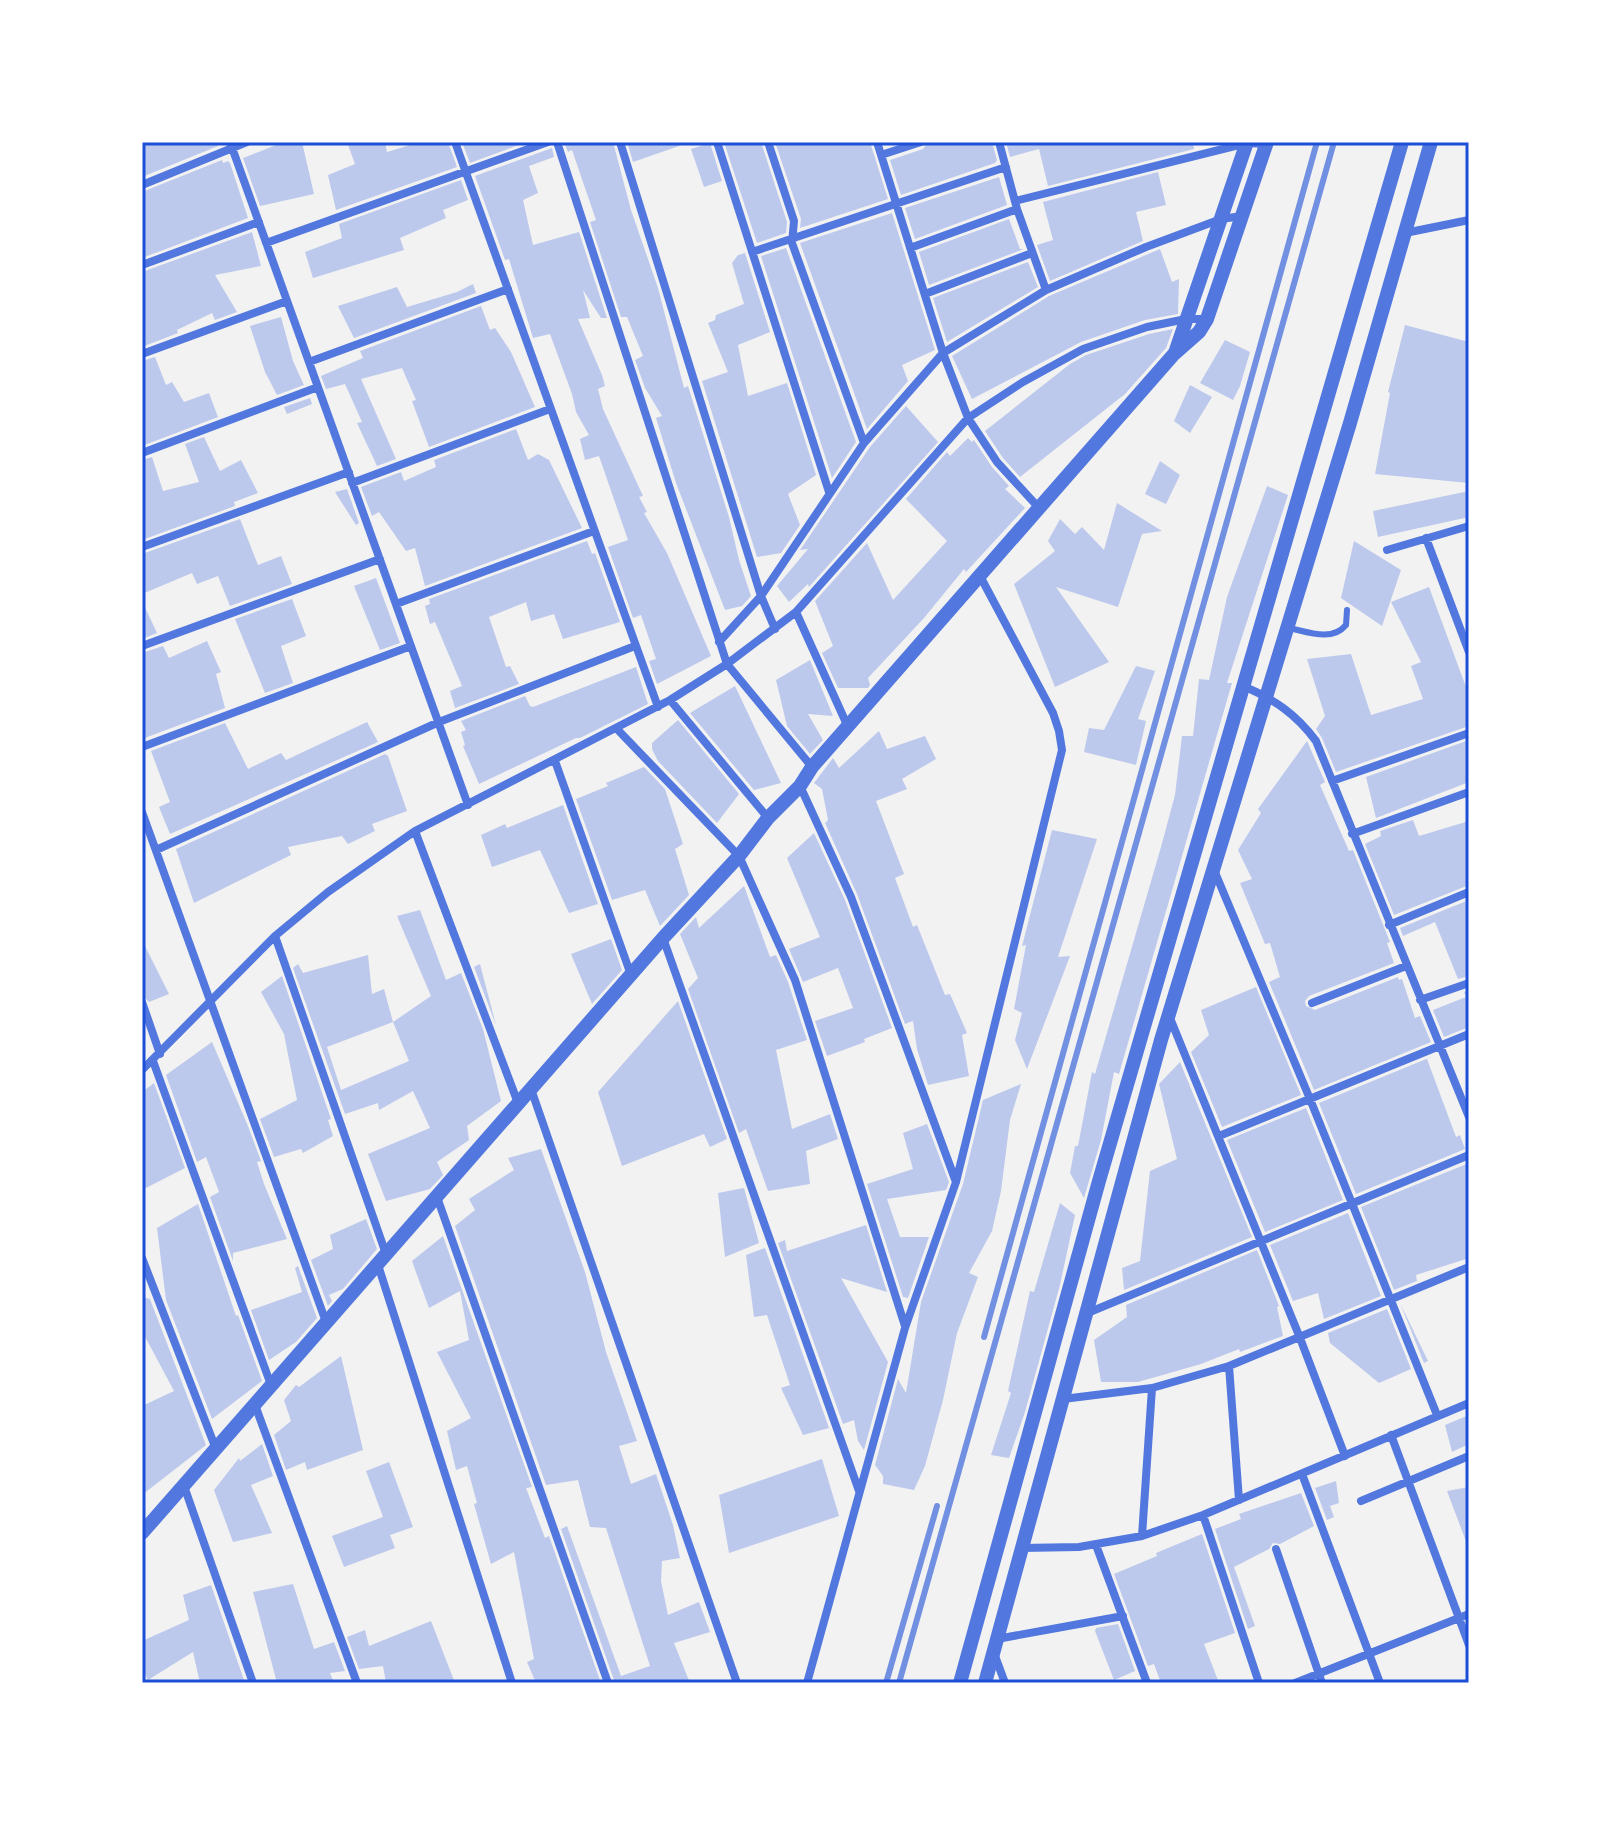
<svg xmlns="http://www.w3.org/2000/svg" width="1611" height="1825" viewBox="0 0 1611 1825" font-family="'Work Sans',sans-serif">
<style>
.building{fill:#bdc9ec;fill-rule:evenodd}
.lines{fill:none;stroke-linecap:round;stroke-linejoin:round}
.service{stroke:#5277de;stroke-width:6}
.minor{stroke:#5277de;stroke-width:8}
.tertiary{stroke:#5277de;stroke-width:14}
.rail{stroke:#7290e2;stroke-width:6}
.neatline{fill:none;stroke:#1d4ed8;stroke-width:3}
</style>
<rect width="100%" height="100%" fill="#f2f2f2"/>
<path class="building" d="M142,142H217L218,146L142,177Z
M284,142H302L314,194L260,206L243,158Z
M347,142H385L387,152L420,142H448L457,167L336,210L328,175L355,164Z
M462,142H527L470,163Z
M564,142H613L631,210L658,288L684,388L688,386L729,517L739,560L751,596L742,606L725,610L676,483L656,418L662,416L645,388L635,360L643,356L627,317H621L590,222L596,220L572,150L568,152Z
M627,142H681L682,145L633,162Z
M724,142H761L787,222L786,233L757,243Z
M775,142H870L888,199L800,228L801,219Z
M928,142H992L997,160L995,163L901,195L890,160L923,149Z
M1006,142H1193L1194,149L1048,186L1039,149L1010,157Z
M710,143L722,181L704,187L691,149Z
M552,148L554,157L529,166L538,193L523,200L533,245L579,232L607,318H601L583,290L590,318L578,319L602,375L605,386L598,389L603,409L643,496L639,497L647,512L644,513L667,553L711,656L657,684L649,661L656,659L641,615L633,618L608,547L628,540L599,456L585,460L580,439L589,435L576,412L572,394L550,334L533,338L509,259L505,260L475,176Z
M222,160L223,163L228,161L230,163L248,218L142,258V192Z
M1158,172L1166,205L1136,212L1143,241L1050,281L1037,245L1053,240L1043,202Z
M999,177L1007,205L915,239L905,208Z
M461,180L468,200L443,210L446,218L400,238L404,250L313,278L305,252L342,238L339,224Z
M892,213L935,350L902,365L908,381L867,429L800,243Z
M1009,219L1020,249H1024L929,285L919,252Z
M252,232L261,266L215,275L237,312L215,320L212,313L177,330L178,333L142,347V272Z
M786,248L856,442L832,478L761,256Z
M1160,249L1172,282L1179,279L1178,314L1145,320L1081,342L972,399L952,356L1049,296Z
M745,253L770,332L738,345L748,396L787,383L816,475L788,494L800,525L781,553L757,557L702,381L728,372L708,323L715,320L716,315L744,304L732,263L738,255Z
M1028,262L1038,287L947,342L933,298Z
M473,284L476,293L354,338L338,306L397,287L407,307L457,292Z
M481,306L490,330L495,328L511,352L535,407L429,447L412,401L416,400L402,368L361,379L396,459L377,466L357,423L362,422L345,384L326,389L321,376L363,358L360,351Z
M281,317L293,361L304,385L277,395L265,372L250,326Z
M1405,325L1469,342V483L1375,474L1390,393L1388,392Z
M1173,329L1166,348L1125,394L1020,477L1003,458L985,431L1070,364L1086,355L1149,334Z
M1225,340L1250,352L1240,386L1233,400L1200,383Z
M155,357L166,385L172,382L184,402L209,393L218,417L142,446V361Z
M1190,385L1212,397L1190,433L1174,421Z
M310,398L312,404L287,414L284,407Z
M906,406L938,442L809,587L808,584L789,602L777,586L808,549L800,550L870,447Z
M516,429L528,460L538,454L549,460L582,528L425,586L415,548L406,551L379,512L372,516L361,487L401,472L404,481L436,467L434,460Z
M204,437L220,471L241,460L258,493L234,502L235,506L142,540V460L152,457L163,491L199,482L185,444Z
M968,438L972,442L974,440L992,467L1009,486L1005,489L1025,508L966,572L964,569L924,618L868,678L870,685L868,688H838L822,653L833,646L815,601L867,543L893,600L947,541L906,499L947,452L950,456Z
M1160,461L1180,475L1166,504L1145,494Z
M1267,486L1288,495L1227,683H1232L1119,1074L1114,1072L1101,1140L1084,1198L1070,1173L1075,1146H1078L1092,1072L1095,1074L1161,847L1175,795L1182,736H1193L1199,679L1209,680L1227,597Z
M347,489L359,523L356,525L335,492Z
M1469,491V517L1378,537L1373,511Z
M1117,503L1162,531L1142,534L1118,607L1056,587L1109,662L1055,687L1014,584L1055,551L1048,541L1060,519L1075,534L1082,527L1104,550Z
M240,519L258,565L281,556L292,584L230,606L218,576L197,584L192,573L142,594V554Z
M587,541L592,554L595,553L620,622L563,639L554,614L531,621L526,602L489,617L506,667L510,666L519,684L455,708L450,691L462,686L435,622L430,624L425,606L430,604L429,599Z
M1354,541L1401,570L1382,626L1341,598Z
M376,578L400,643L380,650L354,586Z
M1429,587L1469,695V726L1336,772L1322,738L1316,729L1325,716L1307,659L1351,654L1371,715L1423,699L1411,666L1421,662L1391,602Z
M292,599L306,636L281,646L293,683L265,693L235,619Z
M142,601L157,633L142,639Z
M207,641L221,672L216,674L225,708L142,739V653L163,646L169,658Z
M810,660L833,716L808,714L823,740L810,754L787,726L776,680Z
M1136,666L1155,671L1138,719L1146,721L1136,765L1084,752L1089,728L1104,730Z
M636,667L648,704L580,738H576L479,784L463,746L465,745L461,732L466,730L461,721L525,696L530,706L533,707Z
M735,686L781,783L754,790L690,713Z
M678,720L739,794L717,823L658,761L652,749V743Z
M367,722L378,742L170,834L159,807L170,802L151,751L225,723L248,769L281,753L286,760Z
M879,731L887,749L925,736L936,759L902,779L907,789L876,801L904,874L895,878L913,927L917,925L945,995L950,994L967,1033L962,1035L969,1076L928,1085L917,1049L913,1021L905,1024L857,894L825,823L828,820L822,789L814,783L833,758L839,768Z
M1469,740V782L1376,818L1366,777Z
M1307,741L1325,782L1320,785L1349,851L1353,850L1390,942L1387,943L1394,963L1309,996L1305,1001L1306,1006L1315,1010L1398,977L1399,980L1402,979L1415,1018L1420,1016L1431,1042L1314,1090L1269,982L1280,977L1270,943L1265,944L1240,883L1252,879L1238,850L1261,813L1258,809Z
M385,754L388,756L407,811L372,824L375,831L348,844L342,836L288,847L291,855L194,903L176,849Z
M644,767L665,789L683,844L675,849L689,895L660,926L645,890L612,900L576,799L608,786L606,783Z
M563,805L598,904L569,913L540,850L492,867L481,835L505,824L507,828Z
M1413,820L1419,836L1469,821V885L1394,915L1365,844L1381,836L1380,831Z
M1052,830L1097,839L1058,957L1070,956L1027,1069L1015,1040L1022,1013L1014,1009L1026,945L1022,946Z
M814,833L845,900L892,1028L864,1039L865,1042L827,1056L815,1021L853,1008L838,968L803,982L789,949L820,937L787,858Z
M744,886L770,957L776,955L788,982L807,1040L776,1050L792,1129L830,1114L838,1139L806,1151L810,1184L768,1191L746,1129L739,1133L688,989L698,978L680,934L696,917L699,928Z
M1469,900V976L1458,979L1435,922L1403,936L1400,928Z
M420,910L446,980L461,973L483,1029L501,1101L467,1126L469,1140L437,1162L443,1175L430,1189L386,1201L368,1154L430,1128L413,1091L379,1110L378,1103L345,1114L293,968L298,964L303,973L368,955L372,994L384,989L393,1022L431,996L397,916ZM393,1022L409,1061L341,1090L327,1047Z
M611,939L622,970L592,1004L571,954Z
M142,940L169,994L149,1002L142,995Z
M480,964L496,1025L474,967Z
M282,976L331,1119L328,1120L333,1136L303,1153L301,1149L274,1157L260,1119L297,1100L284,1034L261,992Z
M1256,987L1301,1095L1222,1127L1191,1052L1209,1035L1201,1010Z
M1469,990V1027L1444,1037L1433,1010L1466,997L1464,992Z
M678,1001L727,1139L710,1147L704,1134L622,1166L598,1092Z
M212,1042L248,1126L261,1161L257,1162L264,1184L287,1239L233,1253V1261L210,1197L219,1192L206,1157L197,1162L166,1075Z
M1436,1055L1427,1059L1456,1137L1460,1135L1465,1149L1356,1194L1319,1103Z
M1180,1062L1252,1237L1124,1290L1122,1268L1140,1261L1150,1171L1177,1159L1159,1084Z
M154,1083L185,1168L142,1190V1092Z
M1021,1084L1010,1120L1001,1191L992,1231L969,1273L978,1277L957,1333L943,1400L925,1466L914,1490L883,1484V1476L875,1465L898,1379L906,1393L921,1302L963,1184L983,1100Z
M1306,1108L1343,1200L1265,1232L1227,1140Z
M927,1124L949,1182L946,1190L887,1199L900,1237H929L908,1298L903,1297L867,1184L913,1169L903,1133Z
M541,1149L585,1272L606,1352L637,1441L619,1446L631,1484L656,1474L673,1525L680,1558L662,1561L661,1581L668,1615L699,1602L710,1632L674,1643L690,1683H615L561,1529L567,1526L621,1676L650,1666L606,1528L590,1527L578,1480L546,1485L455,1226L475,1210L469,1199L514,1170L508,1158Z
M1469,1163V1258L1416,1275L1417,1281L1394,1290L1361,1207Z
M744,1188L759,1243L725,1257L718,1193Z
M1060,1203L1075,1215L1060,1285L1025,1412L1009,1458L991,1455L1011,1393L1008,1391L1030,1291L1034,1292Z
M198,1204L236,1316L238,1315L262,1381L212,1419L166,1300L157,1228Z
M1348,1213L1381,1296L1324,1319L1318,1293L1293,1301L1270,1245Z
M366,1219L377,1249L343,1289L329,1295L332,1301L328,1306L311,1260L333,1249L330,1235Z
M866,1225L887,1292L841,1278L888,1362L864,1450L858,1441L854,1420L843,1424L778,1243L785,1240L787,1251Z
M443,1236L532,1487L526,1488L545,1538L549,1536L601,1683H536L527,1662L534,1659L514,1552L491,1564L474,1504L477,1503L467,1466L456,1470L447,1431L471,1418L437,1352L469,1340L460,1291L429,1308L412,1261Z
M765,1248L829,1428L803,1435L781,1388L790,1385L767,1315L754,1317L746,1255Z
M1257,1250L1279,1306L1277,1307L1283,1336L1240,1352L1239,1349L1201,1364L1138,1382H1101L1094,1340L1127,1317L1126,1305Z
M298,1266L317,1318L296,1342L269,1360L251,1310L302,1292L295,1268Z
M142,1297L150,1299L206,1445L142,1495V1406L174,1391L142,1331Z
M1400,1303L1428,1361L1424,1363Z
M1387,1309L1411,1369L1379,1383L1330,1343L1328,1333Z
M341,1356L363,1450L307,1470L305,1462L286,1470L274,1435L291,1421L284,1400L296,1385L299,1387Z
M1469,1415V1444L1452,1452L1445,1425Z
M262,1444L273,1476L251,1485L272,1533L233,1542L214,1490L239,1458L240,1461Z
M822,1459L839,1516L729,1553L719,1495Z
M389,1462L413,1527L390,1535L395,1548L344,1567L332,1536L383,1517L366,1471Z
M1336,1481L1339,1503L1330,1506L1334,1517L1327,1520L1315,1488Z
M1469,1487V1544H1467L1447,1491Z
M1301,1493L1314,1526L1280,1544L1273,1543L1269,1549L1234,1567L1255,1626L1248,1629L1215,1529L1241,1519L1239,1514Z
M1202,1534L1235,1633L1204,1644L1219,1683H1161L1154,1664L1148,1666L1114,1574L1157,1556L1156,1553Z
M293,1584L314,1649L334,1642L345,1671L330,1673L334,1683H277L253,1592Z
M211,1585L245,1683H200L193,1652L148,1680L142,1668V1641L189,1620L183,1595Z
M431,1621L455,1683H386L383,1666L359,1669L347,1637L365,1630L369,1646Z
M1118,1624L1135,1671L1114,1680L1095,1631L1096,1628Z"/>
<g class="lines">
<path class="service" d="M1289,628C1308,632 1332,642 1346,625L1347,610"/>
<path class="minor" d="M230,142L468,805
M455,142L658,707
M557,142L727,664L812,767
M620,142L761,596L775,629
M717,142L829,492
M768,142L794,221L792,243L864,443
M877,142L943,353L968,418L997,462L1039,508
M999,142L1017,209L1046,290
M881,155L921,142
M142,185L247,142
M1015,201L1247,143L1267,144
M1405,233L1469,220
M266,243L548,142
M910,248L1017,209
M752,252L1006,167
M142,265L259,222
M925,294L1032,253
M142,354L287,301
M309,362L508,289
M142,453L318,387
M352,483L550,409
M1426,538L1469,652
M142,547L349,472
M1387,550L1469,526
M396,604L594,531
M796,612L848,727
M719,642L761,596L864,443L943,353L1046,290L1146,247L1221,219L1242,216
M142,646L380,559
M1243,686C1274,699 1296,714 1316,741L1469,1117
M670,700L768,818
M617,729L739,856L795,980L905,1326
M142,747L411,646
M555,761L631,975
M1332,781L1469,733
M800,786L851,897L956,1182
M142,812L326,1322
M415,831L518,1103
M1352,834L1469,792
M156,850L439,722L635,646
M1214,870L1310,1099L1437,1415
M1389,925L1469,892
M275,936L386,1254
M663,938L859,1491
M1420,1000L1469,983
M142,1002L160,1054
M1312,1003L1406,966
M1170,1018L1300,1338L1345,1456
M153,1061L271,1385
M142,1070L275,936L328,892L415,831L670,700L727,664L796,612L968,418L1023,382L1083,349L1147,327L1186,319H1206
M531,1089L737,1683
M1219,1136L1469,1034
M437,1197L608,1683
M142,1258L216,1449
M378,1265L512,1683
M1085,1314L1469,1155
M1229,1366L1239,1500
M1063,1399L1152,1388L1229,1366L1469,1267
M255,1405L357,1683
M1391,1435L1469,1645
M1302,1474L1380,1683
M184,1486L253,1683
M1361,1501L1469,1456
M1203,1515L1259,1683
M1142,1536L1152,1388
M1096,1545L1147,1683
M1021,1548L1079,1547L1142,1536L1203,1515L1469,1403
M1276,1549L1322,1683
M997,1639L1123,1616
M995,1656L1005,1683
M807,1683L905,1328L956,1182L1062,750L1059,731L1053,713L980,576
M1295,1683L1469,1614"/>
<path class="tertiary" d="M1175,353L1247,142
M142,1533L663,938L739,856L768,818L800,786L812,767L1174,354L1199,332L1207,319L1267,142
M960,1683L1099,1181L1402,142
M985,1683L1161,1040L1350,423L1431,142"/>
<path class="rail" d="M984,1337L1317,142
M886,1683L937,1506
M899,1683L1334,142"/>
</g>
<rect width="1611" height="1825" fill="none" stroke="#ffffff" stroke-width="288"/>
<rect x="144" y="144" width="1323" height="1537" class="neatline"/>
</svg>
